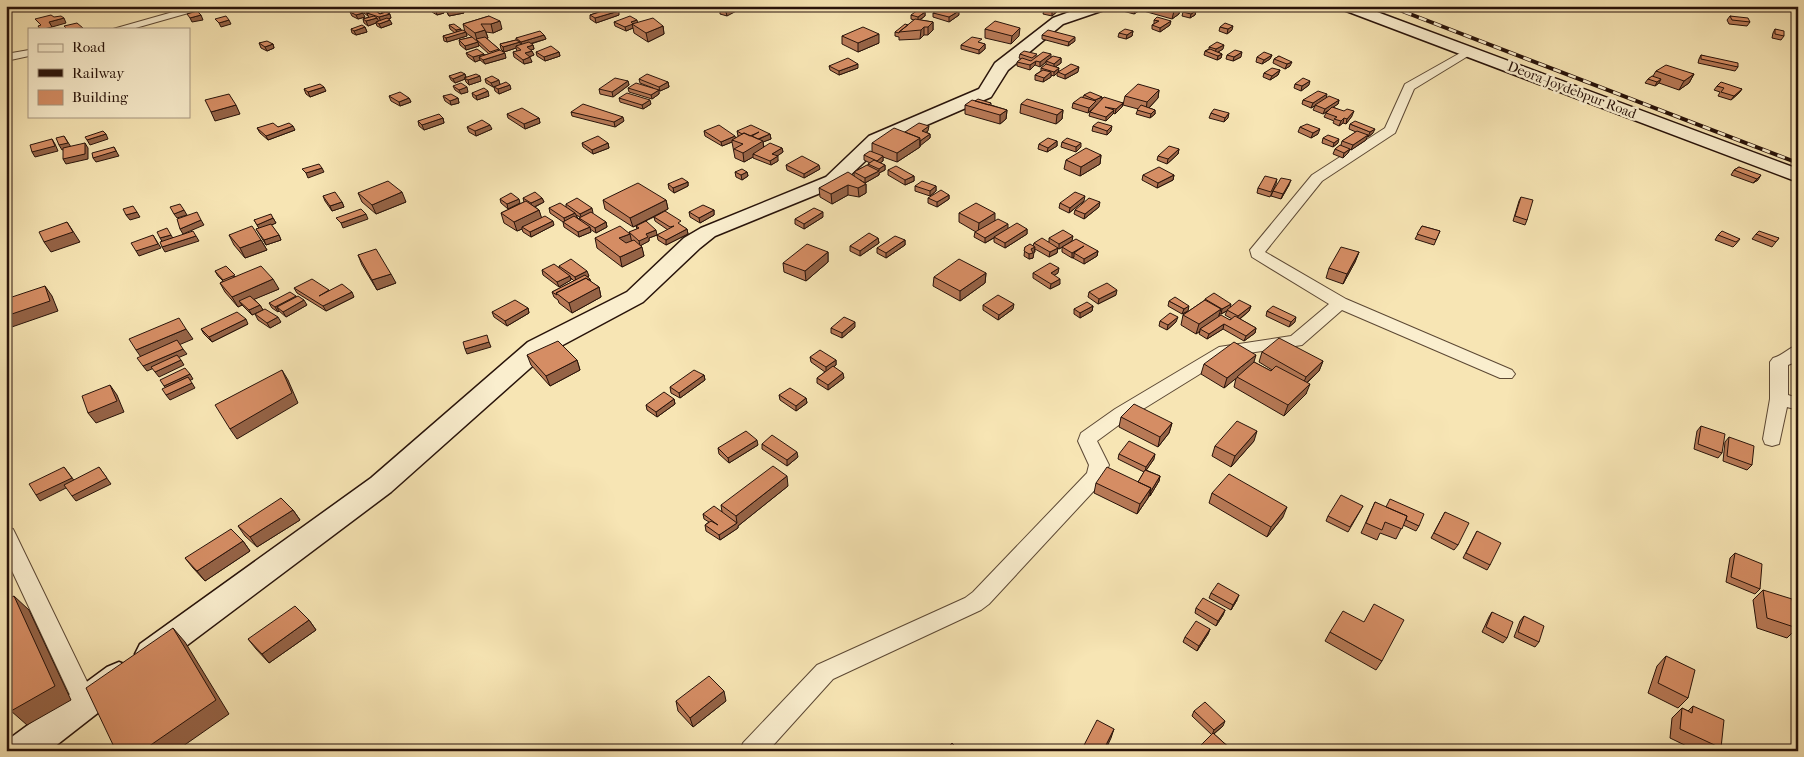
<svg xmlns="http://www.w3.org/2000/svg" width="1804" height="757" viewBox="0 0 1804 757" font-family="'IM FELL French Canon',serif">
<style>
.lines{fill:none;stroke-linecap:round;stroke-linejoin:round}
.street-casing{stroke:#5c4834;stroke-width:2}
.secondary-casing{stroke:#28130a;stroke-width:3}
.street{fill:#faeece;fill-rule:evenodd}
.secondary{fill:#faeece;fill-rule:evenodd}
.rail-casing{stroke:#28130a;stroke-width:4}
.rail{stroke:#faeece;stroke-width:2.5;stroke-dasharray:8;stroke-linecap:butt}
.wall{fill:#b77956;stroke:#28130a;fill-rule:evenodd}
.shaded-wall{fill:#956346;stroke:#28130a}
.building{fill:#d58d64;stroke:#28130a}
.labels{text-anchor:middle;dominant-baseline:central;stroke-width:5;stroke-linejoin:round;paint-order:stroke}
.far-street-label{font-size:14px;fill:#28130a;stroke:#faeece}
</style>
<rect width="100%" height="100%" fill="#f7e5b4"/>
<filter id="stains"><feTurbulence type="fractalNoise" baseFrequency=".004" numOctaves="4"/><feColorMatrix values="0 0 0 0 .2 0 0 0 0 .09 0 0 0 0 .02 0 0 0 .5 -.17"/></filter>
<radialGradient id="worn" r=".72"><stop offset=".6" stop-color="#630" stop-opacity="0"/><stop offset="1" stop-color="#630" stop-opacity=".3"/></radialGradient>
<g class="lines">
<g class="street-casing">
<path id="street" d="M194,6H213L132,29H113Z
M1469,48L1475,51L1473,53L1414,89L1395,133L1322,181L1265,252L1346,299L1512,370L1515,374L1512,378H1500L1342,310L1302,345L1229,356L1127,419L1097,441L1109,465L1103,481L989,604L981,610L833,679L768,751H740L743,743L817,665L965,598L973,592L1087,473L1089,465L1078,441L1081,433L1115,409L1219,347L1291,336L1329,304L1252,257L1250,250L1312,175L1385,128L1405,84Z
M29,50V56L6,61V54Z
M1798,345V361L1788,365V395L1798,398V410L1787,407L1779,444L1772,446L1765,444L1763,439L1770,399V362L1773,358C1784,355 1788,348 1798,345Z
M6,527L13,529L16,535L93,694L97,702L93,710L85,713L77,710L6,558Z"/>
</g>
<g class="secondary-casing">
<path id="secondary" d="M1086,6H1109L1107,9L1063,24L1008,70L991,97L883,144L840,185L715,236L700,248L643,302L546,354L391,492L162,664L151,668L140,664L135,654L140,644L371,478L528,342L627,292L684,238L701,228L826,177L869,136L979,89L995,63L1053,18Z
M1339,6H1361L1798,169V182L1341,9Z
M119,662L131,667L135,677L131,687L49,751H6L9,739L107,667Z"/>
</g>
<use href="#street" class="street"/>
<use href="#secondary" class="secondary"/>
<g class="rail-casing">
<path id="rail" d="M1389,6L1798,163"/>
</g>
<use href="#rail" class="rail"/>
</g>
<path class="wall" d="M443,6H461L464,13L449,16Z
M597,6H612L619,15L596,23L590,19V15L602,11L598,8Z
M727,6V16L720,14V10Z
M1120,6H1180L1179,14L1172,19L1140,10L1134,14L1119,10Z
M1722,6H1737L1732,10L1721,8Z
M377,8L378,12L380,14L383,13L381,12L380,8L395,9L388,13L391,18L388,19L392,24L381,28L377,26L376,23L368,26L364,23L363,19L369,17L364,13L363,9Z
M431,8L443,9L444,13L437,15L432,12Z
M1060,9L1052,16L1043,14L1044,10Z
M1196,11L1195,15L1190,18L1182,16L1183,12Z
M350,12L365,17L358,19L352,16Z
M925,12V16L920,20L933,22V30L928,35H924L920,39L899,40V37L895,36V32L908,25L914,20L911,19V15Z
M933,13L959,15L949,22L933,17Z
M489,16L502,29L493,33L486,32L488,38L487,39L499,49L506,58L485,64L480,60L475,62L468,57L466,53L484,54V55L489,54L479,45V46L466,50L460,45L459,40L472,37L466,33L467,36L447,42L444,41L443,36L455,33L450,29L449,25L465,32L463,24Z
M1730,16L1750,22L1747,26L1729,24L1727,20Z
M1154,20L1170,25L1160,32L1152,29V25L1154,24Z
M614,22L637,23L663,26L664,34L648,42L634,33L633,28L626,31L615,26Z
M365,27L367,32L356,35L352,33L351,29Z
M1220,27L1232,30L1227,34L1219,31Z
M985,29L1019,36L1011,44L985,38Z
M1775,29L1784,36L1781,40L1772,38L1773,33Z
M1133,31L1132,36L1126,39L1118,37L1119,33Z
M544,35L546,39L531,44L533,45L534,49L531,50L534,55L529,57L532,62L524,64L514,57L513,52L517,51L516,48L504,52L501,49L500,44L516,40V38Z
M1042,35L1075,41L1068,46L1042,39Z
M842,36L879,43L858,52L842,44Z
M259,43L273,44L274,48L267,51L261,48Z
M981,43L985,44V49L979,54L961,49V45Z
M1209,47L1223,49L1218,52L1222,54L1221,58L1217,60L1204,55L1205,51L1209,49Z
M536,52H559L560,56L545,61L537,56Z
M1020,54L1037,56L1061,58V63L1055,67L1059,68L1058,71L1078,72L1065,79L1057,76V73L1054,76L1051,75V77L1043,82L1035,80V75L1041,71V68L1046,65V62L1040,67L1035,65L1030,70L1017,66V62L1021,59L1019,58Z
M1227,55L1241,57L1233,61L1226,59Z
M1272,55L1270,59L1262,64L1256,62L1257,57Z
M1701,55L1738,67L1735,71L1698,63L1699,59Z
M1279,56L1290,66L1285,69L1273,63L1274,59Z
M829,66L858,68L839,75L830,70Z
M1280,70L1278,75L1270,80L1263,77L1264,73Z
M1656,71L1694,74L1689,83L1679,90L1659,83L1655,86L1645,83L1648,79L1653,76Z
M465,74L466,77L481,81L469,85L466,82L465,79L455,83L451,80L449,76Z
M485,79L500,84L511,89L499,94L495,91L494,87H493L486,83Z
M639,79L668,82L669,87L660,91L659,90V94L652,99L629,92L628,88H653L640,83Z
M628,81L629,85L613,97L600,94L599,89Z
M1295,84L1309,85L1301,91L1294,88Z
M453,86L468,92L461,94L455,90Z
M1717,86L1742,89L1739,93L1731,100L1718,96L1720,92L1714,90Z
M304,89L326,91L310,97L306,94Z
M1159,90L1158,98L1149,108L1155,110V114L1150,118L1136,114L1138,109L1123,105L1125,96Z
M472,93L489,96L477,100L473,97Z
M1084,95L1102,97V99L1123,103L1122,107L1115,114L1113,113L1106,121L1089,116L1090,112L1094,107L1088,113L1072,108L1073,103L1083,97Z
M389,96L409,98L411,102L400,106L391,101Z
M443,96L458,98L459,103L451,105L445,101Z
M619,98L651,104L643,109L620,102Z
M1326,98L1339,100L1338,104L1333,107L1352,116L1346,124L1343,123L1339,126L1333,123L1334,121L1324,117L1326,113L1332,108L1323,114L1313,110L1315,106L1311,108L1302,104L1303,100Z
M975,101L991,103V105L1007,110L1006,119L1000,124L965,114V105Z
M1021,104L1063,110L1062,119L1056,124L1020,113Z
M571,112L624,121L615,127L572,116Z
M1211,113L1228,118L1224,122L1209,118Z
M507,114L539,118L540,123L525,129L508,118Z
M443,118L444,123L424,130L419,126L418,121Z
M1350,124L1373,133L1368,137L1367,136L1366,140L1351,150L1350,149L1348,153L1343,158L1333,154L1335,149L1341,145L1342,141L1356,132L1349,129Z
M1093,126L1111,131L1107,135L1092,131Z
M278,127L295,130L268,140L260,133L257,128Z
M467,127L492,129L476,136L469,132Z
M1300,127L1318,134L1311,138L1298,132Z
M704,131L736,138L739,136H738L737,131L770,134L771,139L763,142L764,147L782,148L783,152L777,156L778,161L771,165L753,158V157L744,162L735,158L732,142L722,146L705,136Z
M928,131L926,132L930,134V138L920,145V147L897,162L883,157V161L880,163L885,165V170L879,173V175L865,183L860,180L866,184V193L859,197L848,195L832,204L820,197L819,188L854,176V172L868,165V164L870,163L864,160V155L872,152V143L905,132Z
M1323,138L1338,143L1333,147L1322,143Z
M1057,141V146L1047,152L1038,149L1039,144Z
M1062,142L1081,147L1076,152L1061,147Z
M582,143H608L609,148L593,154L583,147Z
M1179,149L1178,154L1167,164L1157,160L1158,156Z
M1101,155L1100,164L1080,176L1064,169L1066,160Z
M786,165L820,169L804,178L787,170Z
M1739,167L1758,180L1753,183L1731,175L1734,170Z
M888,170L914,176V181L905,185L888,175Z
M735,172H747L748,176L742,180L736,177Z
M1143,175H1174L1173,180L1157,188L1142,180Z
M1277,179L1276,184L1270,197L1257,193L1258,188Z
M688,182V186L674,193L669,189L668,184Z
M1289,185L1281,199L1271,196L1273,191Z
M915,186H936V191L930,196L915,191Z
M358,193L406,202L376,214L362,202Z
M949,195V199L937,207L928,203V198Z
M323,196L342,202L344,207L332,211L325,201Z
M1521,197L1527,220L1525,225L1513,221L1519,201Z
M523,198H542L544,202L535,207L539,210L541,218L554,225L531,237L523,232L522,229L517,231L504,223L501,213L524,202Z
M500,199L520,203L508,209L501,203Z
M603,200H666L668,209L658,214L687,229L688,234L666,245L658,240L657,235L668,230L655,221L654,217L633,227L605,209Z
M1084,201L1069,213L1059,208L1060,203Z
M566,204L593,213L592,214L606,222L607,227L596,233L590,229L591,232L579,237L564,227L563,222L550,213L549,208L566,207ZM576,215L580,217V220L577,217Z
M1099,207L1084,219L1074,214L1075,210Z
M714,210V215L700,223L690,217L689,212Z
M959,213L995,221L1008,229H1027V234L1005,248L994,242V238L985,243L974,237L975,232H976L959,222Z
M823,217L804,229L795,224V219Z
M273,218L276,223L271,225L279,235L281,240L266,245L256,229L259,228L254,220Z
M636,226L657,235L649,238V241L641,245L644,256L622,267L597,248L595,238L629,233L637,229Z
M1422,226L1440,231L1434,245L1415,239Z
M1756,234L1779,238L1772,247L1752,239Z
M229,235L261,240L267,250L245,258L234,245Z
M1718,235L1740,239L1736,244L1733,247L1715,240Z
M878,238L879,243L860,256L850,251V246Z
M1049,238L1072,241L1059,249L1058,248L1057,253L1049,257L1035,249V252L1033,253V258L1029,259L1024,256L1025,247L1033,246L1034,243L1049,242Z
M905,240V245L886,258L877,253V248Z
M1062,247L1098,251L1097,256L1084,264L1073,258L1074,257L1072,258L1062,252Z
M828,252V262L806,281L784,272L783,263Z
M1359,252L1355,262L1343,284L1326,278L1329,268Z
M358,255L396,283L377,290L362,265Z
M559,266L589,276L587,277L590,279L591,282L599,287L601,297L572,313L559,303L558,300L554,297L552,292L574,281L571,278V280L559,287L543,275L542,270L559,268Z
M215,271L279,289L254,299L260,305L263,310L281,322L270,328L258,320L255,314L262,310L252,315L242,305L238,307L225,292L220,283L223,281L218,276Z
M986,273L985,283L960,301L933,286L934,277Z
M1033,273H1058L1054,275L1060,284L1050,289L1033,278Z
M294,288L329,291L354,297L326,311L297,293Z
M1089,292L1116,295L1098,304L1088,297Z
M296,296L307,305L286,317L279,311L278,312L272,308L269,303Z
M1205,299L1230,307L1251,306L1249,311L1240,319L1256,328L1255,333L1244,341L1223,329L1207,339L1199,334L1200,331L1196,334L1181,325L1183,315L1205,300ZM1227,311L1225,315L1232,319L1230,320L1219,316L1220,314H1221Z
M1169,301L1188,311L1182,314L1168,306Z
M983,305L1013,309L998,320L983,310Z
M1093,306L1092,311L1080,318L1074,314V309Z
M528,308L529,313L507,326L494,317L492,312Z
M1267,311L1295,322L1289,327L1266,316Z
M1160,321L1176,322L1167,330L1159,326Z
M248,324L212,342L204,334L201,329Z
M855,327L842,338L831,333V328Z
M1262,352L1323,361L1319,371L1307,383L1306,394L1284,416L1234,387L1236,378L1224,388L1201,374L1204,364L1254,362L1271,371L1272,370L1259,362Z
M527,355L577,360L580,370L550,386L531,365Z
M810,357L836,360V365L834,367L844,378L828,390L817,383V378L825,372L811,362Z
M704,375L705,380L680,398L671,393L670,387Z
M779,395L806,398L807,403L796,411L780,400Z
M674,399L675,404L657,417L647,410L646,405Z
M1121,417L1172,423L1169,433L1158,447L1119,427Z
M1701,426L1722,453L1718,458L1694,449L1697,431Z
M1729,437L1752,465L1747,470L1723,461L1725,442Z
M1254,441L1231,467L1212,456L1215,446Z
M762,444L798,457L787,466L762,449Z
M758,445L729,463L719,454L718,448Z
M1119,454L1154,459L1146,470L1160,476L1159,481L1150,496H1149L1148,498L1137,514L1094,493L1096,483L1138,482L1144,472L1118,459Z
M788,486L738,526V528L720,540L706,531L705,525L709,522L704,519L703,514L722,512L721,505Z
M1212,493L1283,517L1267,537L1209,503Z
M1375,502L1419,526L1416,531L1403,525L1396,539L1380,533L1377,540L1361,533Z
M1363,506L1348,532L1326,521L1328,516Z
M293,510L300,520L257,547L245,536L238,526Z
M1445,512L1458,545L1454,550L1431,538Z
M1477,531L1490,565L1487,570L1463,558Z
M243,541L250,551L205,581L193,568L185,558Z
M1735,553L1760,589L1755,594L1726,582L1730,558Z
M1763,590L1797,628L1787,638L1757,628L1753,600Z
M1211,593L1237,600L1231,610L1209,598Z
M1196,608L1225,610L1223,615L1216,626L1195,613Z
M1492,612L1507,638L1503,643L1482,632L1489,617Z
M1524,616L1539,642L1535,647L1514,637L1520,621Z
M309,620L316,630L269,663L256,649L248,639Z
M1210,629L1208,634L1197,651L1183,642L1185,637Z
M1330,632L1382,661L1376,670L1325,641Z
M1666,656L1688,698L1678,708L1648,693L1657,666Z
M676,701H726L693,727L678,711Z
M1693,706L1721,748L1718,751H1697L1670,738L1672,718L1682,708L1688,711Z
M1194,711L1223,726L1214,734L1233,751H1196L1212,735L1192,716Z"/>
<path class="shaded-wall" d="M392,6H394L395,9L387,14L385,9Z
M737,6H746L727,16L726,12Z
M1059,6H1060V9L1052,16V12Z
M1136,6H1141L1140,10L1134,14Z
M1180,6L1179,14L1172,19L1174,11Z
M377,8L379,12L371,14L367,13L368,16L366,11Z
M443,9L444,13L437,15L436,11Z
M462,9L464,13L449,16L447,12Z
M619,11V15L596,23L595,18Z
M959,11V15L949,22V17Z
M1196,11L1195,15L1190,18L1191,14Z
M925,12V16L918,21V17Z
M363,13L365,17L358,19L356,15Z
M390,14L391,18L381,22L379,17Z
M201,15L203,20L192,22L190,18Z
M64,18L66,23L52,27L49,22Z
M377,18L379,22H376V23L368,26L366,21Z
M229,20L231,24L221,27L219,23Z
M390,20L392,24L381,28L379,24Z
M637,20L638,24H632L633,28L626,31L625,27L631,22Z
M500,21L502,29L493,33L491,24Z
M1171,21L1170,25L1160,32V28Z
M933,22V30L928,35V27Z
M663,26L664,34L648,42L646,33Z
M1233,26L1232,30L1227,34L1228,29Z
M365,27L367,32L356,35L354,31Z
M924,27V35L920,39L921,30Z
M1020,28L1019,36L1011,44L1012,36Z
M461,29L462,33L466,32L467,36L447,42L446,38L457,34L456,30Z
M485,30L488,38L478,41L477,40L475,33Z
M1133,31L1132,36L1126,39L1127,35Z
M879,34V43L858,52V43Z
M544,35L546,39L522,46L521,42Z
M1075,37V41L1068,46L1069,42Z
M478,42L479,46L466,50L465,46Z
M520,42L521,47L516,46V48L504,52L503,47Z
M273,44L274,48L267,51L265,47Z
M985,44V49L979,54V50Z
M533,45L534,49L528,51L527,47Z
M1224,45L1223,49L1215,54L1216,49Z
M532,51L534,55L526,58L525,53Z
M559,52L560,56L545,61L544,57Z
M1242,52L1241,57L1233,61L1234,57Z
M505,53L506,58L485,64L483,60Z
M484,54L485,58L479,57L480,60L475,62L473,57Z
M1051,54V58L1046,61V62L1040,67V62Z
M1222,54L1221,58L1217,60L1218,56Z
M1272,55L1270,59L1262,64L1264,60Z
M530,57L532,62L524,64L523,60Z
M1061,58V63L1054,68V64Z
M1036,61L1035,65L1030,70V65Z
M1292,62L1290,66L1285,69L1287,64Z
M858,64V68L839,75V71Z
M1079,67L1078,72L1065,79V75Z
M1059,68L1058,72L1054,76V72Z
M1280,70L1278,75L1270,80L1272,76Z
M1051,72V77L1043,82L1044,78Z
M465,74L466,79L464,78L465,79L455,83L453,79Z
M1694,74L1689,83L1679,90L1684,81Z
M480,76L481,81L469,85L468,80Z
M1661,79L1659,83L1655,86L1657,82Z
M499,80L500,85L493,87L491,83Z
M628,81L629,85L613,97L612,92Z
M1310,81L1309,85L1301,91L1302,86Z
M668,82L669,87L660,91L659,87Z
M510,85L511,89L499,94L498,89Z
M324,87L326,91L310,97L308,92Z
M467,87L468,92L461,94L459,90Z
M1742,89L1739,93L1731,100L1734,96Z
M659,90V94L652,99L651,95Z
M1159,90L1158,98L1146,111L1147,102Z
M488,91L489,96L477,100L476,96Z
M1327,94L1326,99L1311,108L1313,103Z
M1102,97V102L1096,105V106L1088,113L1089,108L1095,100Z
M409,98L411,102L400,106L399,102Z
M458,98L459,103L451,105L450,101Z
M650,100L651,104L643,109L642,105Z
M1339,100L1338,104L1323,114L1325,109Z
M1123,103L1122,107L1115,114L1116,109Z
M236,105L240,114L215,121L211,112Z
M1007,110L1006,119L1000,124V115Z
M1063,110L1062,119L1056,124L1057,115Z
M1114,110L1113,114L1106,121V117Z
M1155,110V114L1150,118L1151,114Z
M1354,111L1352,116L1346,124L1347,119Z
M1229,113L1228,118L1224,122L1225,118Z
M623,117L624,121L615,127L614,122Z
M443,118L444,123L424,130L422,125Z
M539,118L540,123L525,129L524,124Z
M1344,118L1343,123L1339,126L1341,121Z
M490,125L492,129L476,136L475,131Z
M293,126L295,130L268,140L266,136Z
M929,126L928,131L922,135V131Z
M1112,126L1111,131L1107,135V131Z
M1320,129L1318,134L1311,138L1313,133Z
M1375,129L1373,133L1368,137L1370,132Z
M106,134L108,139L90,145L87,140Z
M770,134L771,139L763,142L764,150L753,154V157L744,162L743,153L755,141Z
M930,134V138L920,146V141Z
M1368,135L1366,140L1351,150L1353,145Z
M64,136L71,147L62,150L59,145Z
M735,136L736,140H732V142L722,146L721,142Z
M920,138V147L897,162V153Z
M52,139L55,144L58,151L35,157L32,152Z
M1339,139L1338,143L1333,147L1334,143Z
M1057,141V146L1047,152L1048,148Z
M85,143L88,148V159L66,164L63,159Z
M608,143L609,148L593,154L592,150Z
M1081,143V147L1076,152V147Z
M114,147L119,156L96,162L93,158Z
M782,148L783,152L773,159L772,154Z
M1179,149L1178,154L1167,164L1168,159Z
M1350,149L1348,153L1343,158L1344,153Z
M1101,155L1100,164L1080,176L1081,167Z
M778,156V161L771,165L770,161Z
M883,156V161L877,165V161Z
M819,165L820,169L804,178V174Z
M885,165V170L879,173V175L865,183V178L879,171V169Z
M322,168L324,172L308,178L306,173Z
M747,172L748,176L742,180L741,175Z
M1174,175L1173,180L1157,188L1158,183Z
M1761,175L1758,180L1753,183Z
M914,176V181L905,185V180Z
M1291,180L1289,185L1281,199L1283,194Z
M688,182V186L674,193L673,188Z
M866,184V193L859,197L858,188Z
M848,185V195L832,204L831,194Z
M936,186V191L930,196V191Z
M402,192L406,202L376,214L372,205Z
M949,195V199L937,207V202Z
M1085,196L1084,201L1069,213L1070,208Z
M542,198L544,202L532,208L531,203Z
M519,199L520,203L508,209L507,204Z
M666,200L668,209L633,227L630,218Z
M342,202L344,207L332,211L330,206Z
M1100,202L1099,207L1084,219L1085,214Z
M592,208L593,213L582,219L580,214Z
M184,210L187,215L177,218L174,214Z
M539,210L542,219L522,227V229L517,231L514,222Z
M714,210V215L700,223L699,218Z
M137,212L140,217L130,220L126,215Z
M823,212V217L804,229V224Z
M575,213L577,217L565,223L564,218Z
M995,213V223L978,233L979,223Z
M366,214L368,219L343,228L341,223Z
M273,218L276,223L260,230L257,225Z
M201,220L204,225L183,234L180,229Z
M553,221L554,225L531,237L530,232Z
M67,222L80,242L51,252L44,242Z
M606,222L607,227L596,233L595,228Z
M1008,224V229L985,243V238Z
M590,227L591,232L579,237L578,232Z
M687,229L688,234L666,245V240Z
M1027,229V234L1005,248V243Z
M656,230L657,235L649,238V241L640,246L639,241L646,234Z
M630,234L632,243L621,248L619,238Z
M153,235L161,248L139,256L136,251Z
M171,235L174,240L163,243L160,238Z
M279,235L281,240L266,245L264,240Z
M196,236L199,241L165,252L162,247Z
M1073,236L1072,241L1059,249V244Z
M878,238L879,243L860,256V251Z
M261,240L267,250L245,258L240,248Z
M905,240V245L886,258V253Z
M1084,246L1074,253V257L1072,258V253Z
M642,247L644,256L622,267L620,257Z
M1035,247L1033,258L1029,259V254L1031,249Z
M1058,248L1057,253L1049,257L1050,252Z
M1098,251L1097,256L1084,264V259Z
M828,252V262L806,281L805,271Z
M1359,252L1355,262L1343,284L1347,274Z
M1059,268L1058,273L1050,278L1051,273Z
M587,271L589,276L576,282L575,277Z
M986,273L985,283L960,301V291Z
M391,274L396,283L377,290L372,280Z
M570,276L571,280L559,287L557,282Z
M273,279L279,289L243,304L239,301L242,305L238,307L232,297Z
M1060,279V284L1050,289L1051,284Z
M45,286L52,296L58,311L6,329V316Z
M599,287L601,297L572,313L569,303Z
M1117,290L1116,295L1098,304L1099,299Z
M352,292L354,297L326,311L323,306Z
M296,296L299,301L277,307L279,311L278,312L275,307Z
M304,300L307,305L286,317L283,312Z
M1014,304L1013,309L998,320L999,315Z
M1231,304L1230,309L1221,314L1222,309Z
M260,305L263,310L252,315L249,310Z
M1093,306L1092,311L1080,318V313Z
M1189,306L1188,311L1182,314L1184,309Z
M1251,306L1249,311L1237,321L1238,316Z
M528,308L529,313L507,326L505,321Z
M1221,309L1218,318L1200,329V331L1196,334L1199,324Z
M278,317L281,322L270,328L267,323Z
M1178,317L1176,322L1167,330L1168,325Z
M1296,317L1295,322L1289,327L1291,322Z
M246,319L248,324L212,342L209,337Z
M855,322V327L842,338V333Z
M1224,324L1223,329L1207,339L1209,334Z
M1256,328L1255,333L1244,341L1246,336Z
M186,329L193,339L143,360L136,350Z
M489,342L491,347L467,354L465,349Z
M183,349L187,354L147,371L143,366Z
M1256,355L1253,365L1224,388L1227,378Z
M181,360L184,365L159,377L155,372Z
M577,360L580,370L550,386L546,376Z
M836,360V365L826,372V367Z
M1323,361L1319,371L1302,387L1306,377Z
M282,370L288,380L298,403L237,439L230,429Z
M843,373L844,378L828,390V385Z
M190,374L193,379L168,391L164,386Z
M704,375L705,380L680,398L679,393Z
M192,383L195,388L170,400L166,395Z
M1310,384L1306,394L1284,416L1288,405Z
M110,385L117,395L124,412L96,423L88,413Z
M806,398L807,403L796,411V406Z
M674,399L675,404L657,417L656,412Z
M1172,423L1169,433L1158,447L1160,437Z
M1257,431L1254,441L1231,467L1235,456Z
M757,440L758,445L729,463L728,458Z
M797,452L798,457L787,466V460Z
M1155,454L1154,459L1145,472L1146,467Z
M64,467L76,483L40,501L36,495Z
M99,467L111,484L76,501L72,496Z
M787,476L788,486L738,526V528L720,540L719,535L737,523L736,516Z
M1160,476L1159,481L1150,496L1151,491Z
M1151,488L1148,498L1137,514L1140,504Z
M1287,507L1283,517L1267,537L1271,527Z
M293,510L300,520L257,547L250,537Z
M243,541L250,551L205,581L197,571Z
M1239,595L1237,600L1231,610L1233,605Z
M14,596L29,610L71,700L27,725L11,711Z
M1225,610L1223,615L1216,626L1218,621Z
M309,620L316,630L269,663L262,654Z
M173,628L185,642L229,714L176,751H142Z
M1210,629L1208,634L1197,651L1199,646Z
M724,691L726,701L693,727L690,718Z
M1225,721L1223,726L1212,735L1214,730Z
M1114,729L1111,738L1105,751H1103Z"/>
<path class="building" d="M372,6H374L377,8L366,11L363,9Z
M383,6H392L385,9L380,8Z
M436,6H439L443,9L436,11L431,8Z
M444,6H461L462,9L447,12Z
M600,6H612L619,11L595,18L590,15L606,10Z
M727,6H737L726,12L720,10Z
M1048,6H1059L1052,12L1044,10Z
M1158,6H1180L1174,11Z
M943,7L959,11L949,17L933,13Z
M1188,8L1196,11L1191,14L1183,12Z
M358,10L363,13L356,15L350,12Z
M374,10L380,14L386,12L390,14L379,17L367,13Z
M918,10L925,12L918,17L911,15Z
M197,11L201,15L190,18L187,14Z
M51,15L54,17L61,16L64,18L49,22L52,27L44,29H40L38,26L41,25L35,19Z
M226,16L229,20L219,23L215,19Z
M374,16L377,18L366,21L363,19Z
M489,16L500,21L491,24H481L485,30L475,33L463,24Z
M630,16L637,20L631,22L633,24L625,27L614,22Z
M1730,16L1748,18L1750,22L1732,20Z
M1157,17L1171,21L1160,28L1152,25L1159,21L1154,20Z
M387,18L390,20L379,24L376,22Z
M653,18L663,26L646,33L632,24Z
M915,19L933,22L928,27H924L921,30L899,32Z
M995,21L1020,28L1012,36L985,29Z
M77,23L83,28L65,29L66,28L64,26Z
M1225,23L1233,26L1228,29L1220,27Z
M454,24L461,29L456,30L449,25Z
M905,24L908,25L899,32V33L895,32Z
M362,25L365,27L354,31L351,29Z
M863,27L879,34L858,43L842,36Z
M1125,29L1133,31L1127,35L1119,33Z
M1775,29L1784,31V36L1775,34Z
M463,30L466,32L446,38L443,36Z
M1048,30L1075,37L1069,42L1042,35Z
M540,31L544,35L521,42L516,38Z
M472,37L478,42L465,46L459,40Z
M485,37L499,49L490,52L476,39Z
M972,37L982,39L978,42L985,44L979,50L961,45Z
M516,40L520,42L503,47L500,44Z
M267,41L273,44L265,47L259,43Z
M529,42L533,45L527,47L532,51L525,53L530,57L523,60L513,52L521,50L516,46Z
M1217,42L1224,45L1216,49L1209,47Z
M551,46L559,52L544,57L536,52Z
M477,49L484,54L473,57L466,53Z
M1210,49L1222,54L1218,56L1205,51Z
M500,50L505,53L483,60L479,57Z
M1235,50L1242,52L1234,57L1227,55Z
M1024,51L1037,54L1032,58L1020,54Z
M1043,52L1051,54L1040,62L1036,61L1030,65L1017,62L1022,58L1031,61Z
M1264,52L1272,55L1264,60L1257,57Z
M1701,55L1738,63V67L1701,59Z
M1053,56L1061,58L1054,64L1046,61Z
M1279,56L1292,62L1287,64L1274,59Z
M848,58L858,64L839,71L829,66Z
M1046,64L1059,68L1054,72L1041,68Z
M1071,64L1079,67L1065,75L1058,72Z
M1666,65L1694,74L1684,81L1656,71Z
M1272,68L1280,70L1272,76L1264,73Z
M1043,70L1051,72L1044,78L1035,75Z
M461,72L465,74L453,79L449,76Z
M476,74L480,76L468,80L464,78Z
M647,74L668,82L659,87L639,79Z
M492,76L499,80L491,83L485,79Z
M1652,76L1661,79L1657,82L1648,79Z
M615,78L628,81L612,92L599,89Z
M1303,78L1310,81L1302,86L1295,84Z
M506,82L510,85L498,89L494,87Z
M1721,82L1742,89L1734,96L1721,92L1724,88L1717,86Z
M461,83L467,87L459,90L453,86Z
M636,83L659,90L651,95L628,88Z
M320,84L324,87L308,92L304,89Z
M1138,84L1159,90L1147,102L1125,96Z
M484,88L488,91L476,96L472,93Z
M1318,91L1327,94L1313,103L1303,100Z
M400,92L409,98L399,102L389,96Z
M1090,92L1102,97L1095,100L1084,95Z
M627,93L650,100L642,105L619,98Z
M229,94L236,105L211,112L205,100Z
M451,94L458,98L450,101L443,96Z
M1329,96L1339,100L1325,109L1315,105Z
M1081,97L1096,101L1089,108L1073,103Z
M1104,97L1123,103L1116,109L1105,107L1114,110L1106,117L1090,112Z
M978,99L991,103L989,105L975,101Z
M1027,99L1063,110L1057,115L1021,104Z
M972,100L1007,110L1000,115L965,105Z
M583,104L623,117L614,122L571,112Z
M1141,105L1155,110L1151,114L1137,110Z
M1332,107L1344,111L1347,109L1354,111L1347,119L1344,118L1341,121L1334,119L1337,117L1326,113Z
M522,108L539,118L524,124L507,114Z
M1214,109L1229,113L1225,118L1211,113Z
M439,114L443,118L422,125L418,121Z
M482,120L490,125L475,131L467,127Z
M1355,121L1375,129L1370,132L1350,124Z
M1098,122L1112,126L1107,131L1093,126Z
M273,123L278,127L289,123L293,126L266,136L257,128Z
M919,123L929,126L922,131L930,134L920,141V138L905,132Z
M1307,124L1320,129L1313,133L1300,127Z
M719,125L735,136L721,142L704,131Z
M751,125L770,134L758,139L752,136L759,132L750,136L744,133L742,134L737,131Z
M894,128L920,138L897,153L872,143Z
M103,131L106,134L87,140L85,137Z
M1357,131L1368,135L1353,145L1342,141Z
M744,133L763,141L743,153L734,149L743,144L732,140Z
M1328,135L1339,139L1334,143L1323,138Z
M64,136L68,143L59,145L56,138Z
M598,136L608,143L592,150L582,143Z
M1048,138L1057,141L1048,148L1039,144Z
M1067,138L1081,143L1076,147L1062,142Z
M52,139L55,146L32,152L30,145Z
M85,143V154L63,159V148Z
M770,143L782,148L772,154L778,156L770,161L753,154Z
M1340,145L1350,149L1344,153L1335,149Z
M1169,146L1179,149L1168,159L1158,156Z
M114,147L116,151L93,158L92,153Z
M1086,148L1101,155L1081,167L1066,160Z
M870,151L883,156L877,161L864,155Z
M802,156L819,165L804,174L786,165Z
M874,160L885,165L879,169L868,164Z
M319,164L322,168L306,173L302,169Z
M867,165L879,171L865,178L854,172Z
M896,166L914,176L905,180L888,170Z
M1159,167L1174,175L1158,183L1143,175Z
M1739,167L1761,175L1757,179L1734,170Z
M742,169L747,172L741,175L735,172Z
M848,172L866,184L858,188L848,185L831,194L819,188Z
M1265,176L1277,179L1271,192L1258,188Z
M682,178L688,182L673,188L668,184Z
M1281,178L1291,180L1283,194L1273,191Z
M388,181L402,192L372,205L358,193Z
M922,181L936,186L930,191L915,186Z
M638,183L666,200L630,218L603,200Z
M941,190L949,195L937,202L928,198Z
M335,192L342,202L330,206L323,196Z
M535,192L542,198L531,203L523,198Z
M1075,192L1085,196L1070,208L1060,203Z
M511,193L519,199L507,204L500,199Z
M1521,197L1533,200L1527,220L1515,216Z
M577,198L592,208L580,214L566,204Z
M1089,198L1100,202L1085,214L1075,210Z
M526,201L539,210L514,222L501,213Z
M560,203L575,213L564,218L549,208Z
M976,203L995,213L979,223L959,213Z
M180,204L184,210L174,214L170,207Z
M703,205L714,210L699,218L689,212Z
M133,206L137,212L126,215L123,209Z
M814,208L823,212L804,224L795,219Z
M361,209L366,214L341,223L336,218Z
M665,211L681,221L678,223L687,229L666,240L657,235L674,226L670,227L654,217Z
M197,212L201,220L180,229L177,219Z
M591,212L606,222L595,228L579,218Z
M271,214L273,218L257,225L254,220Z
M545,216L553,221L530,232L522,227Z
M574,216L590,227L578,232L563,222Z
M998,219L1008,224L985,238L975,232Z
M646,221L656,230L646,234L648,237L639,241L629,232L639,228L636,226Z
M67,222L73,232L44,242L39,232Z
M1017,223L1027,229L1005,243L994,237Z
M271,224L279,235L264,240L256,229Z
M252,226L261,240L240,248L229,235Z
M620,226L630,234L619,238L626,243L634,240L642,247L620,257L595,238Z
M1422,226L1440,231L1436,240L1417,234Z
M167,228L171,235L160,238L157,232Z
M1063,230L1073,236L1059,244L1049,238Z
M193,231L196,236L162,247L160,242Z
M1722,231L1740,239L1736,242L1718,235Z
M1759,231L1779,238L1776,242L1756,234Z
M869,233L878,238L860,251L850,246Z
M153,235L158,244L136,251L131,243Z
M895,236L905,240L886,253L877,248Z
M1042,238L1058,248L1050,252L1034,243Z
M1076,239L1098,251L1084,259L1074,253L1084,246L1072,253L1062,247Z
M807,244L828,252L805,271L783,263Z
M1030,244L1035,247L1031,249L1033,253L1029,254L1024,251L1025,247Z
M1341,247L1359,252L1347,274L1329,268Z
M376,249L391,274L372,280L358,255Z
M571,259L587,271L575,277L559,266Z
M959,259L986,273L960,291L934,277Z
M1050,263L1059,268L1051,273L1060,279L1051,284L1033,273Z
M554,264L570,276L557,282L542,270Z
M226,266L235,275L223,280L215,271Z
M261,266L273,279L232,297L220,283Z
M585,275L590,279L588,280L586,278L556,293L557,295L552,292Z
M586,278L599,287L569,303L556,293Z
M312,279L329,290L319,296L342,284L352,292L323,306L294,288Z
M1107,283L1117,290L1099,299L1089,292Z
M45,286L50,301L6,316V299Z
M290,292L296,296L275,307L269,303Z
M1214,293L1231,304L1222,309L1205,299Z
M998,295L1014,304L999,315L983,305Z
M250,296L260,305L249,310L239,301Z
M298,296L304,300L283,312L277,307Z
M1175,297L1189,306L1184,309L1169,301Z
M515,300L528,308L505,321L492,312Z
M1205,300L1221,309L1199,324L1183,315Z
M1239,300L1251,306L1238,316L1227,310Z
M1087,302L1093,306L1080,313L1074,309Z
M1273,306L1296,317L1291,322L1267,311Z
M265,309L278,317L267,323L255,314Z
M237,312L246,319L209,337L201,329Z
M1170,313L1178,317L1168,325L1160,321Z
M1221,315L1230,320L1235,316L1256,328L1246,336L1224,324L1209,334L1200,329Z
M844,317L855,322L842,333L831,328Z
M179,318L186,329L136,350L129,339Z
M487,335L489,342L465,349L463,342Z
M1279,338L1323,361L1306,377L1262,352Z
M177,340L183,349L143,366L137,358Z
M558,341L577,360L546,376L527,355Z
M1234,342L1256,355L1227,378L1204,364Z
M820,350L836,360L826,367L810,357Z
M177,355L181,360L155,372L151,367Z
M1254,362L1271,371L1276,366L1310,384L1288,405L1237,377Z
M833,366L843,373L828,385L817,378Z
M185,368L190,374L164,386L160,380Z
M282,370L292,393L230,429L215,405Z
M694,370L704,375L679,393L670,387Z
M188,377L192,383L166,395L162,389Z
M110,385L117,401L88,413L82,396Z
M790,388L806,398L796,406L779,395Z
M664,392L674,399L656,412L646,405Z
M1134,404L1172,423L1160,437L1121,417Z
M1237,421L1257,431L1235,456L1215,446Z
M1701,426L1725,434L1722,453L1698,444Z
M746,431L757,440L728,458L718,448Z
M772,435L797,452L787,460L762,444Z
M1729,437L1754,446L1752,465L1727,456Z
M1129,441L1155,454L1146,467L1119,454Z
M773,466L787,476L736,516L721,505Z
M64,467L72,478L36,495L29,484Z
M99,467L107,478L72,496L64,485Z
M1107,467L1151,488L1140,504L1096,483Z
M1145,470L1160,476L1151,491H1150L1151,488L1138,482Z
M1229,474L1287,507L1271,527L1212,493Z
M1341,495L1363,506L1350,527L1328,516Z
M281,498L293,510L250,537L238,526Z
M1390,499L1424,514L1419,526L1406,520L1407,516L1386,507Z
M1375,502L1407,516L1402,529L1385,522L1382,530L1366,523Z
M714,506L737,523L719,535L705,525L711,521L718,525L703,514Z
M1445,512L1469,523L1458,545L1434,533Z
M231,529L243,541L197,571L185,558Z
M1477,531L1501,543L1490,565L1466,553Z
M1735,553L1762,564L1760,589L1731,577Z
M1218,583L1239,595L1233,605L1211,593Z
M1763,590L1792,599L1797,628L1767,618Z
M14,596L55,686L11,711L6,700V600Z
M1203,598L1225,610L1218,621L1196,608Z
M1374,604L1404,620L1382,661L1330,632L1343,611L1364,622Z
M295,606L309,620L262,654L248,639Z
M1492,612L1513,622L1507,638L1486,627Z
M1524,616L1544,626L1539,642L1518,632Z
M1196,621L1210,629L1199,646L1185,637Z
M173,628L216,700L142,751H116L86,688Z
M1666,656L1695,670L1688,698L1658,683Z
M709,676L724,691L690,718L676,701Z
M1205,702L1225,721L1214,730L1194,711Z
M1693,706L1724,720L1721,748L1680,729L1682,708L1692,713Z
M1097,720L1114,729L1103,751H1081Z
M1213,733L1233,751L1196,750Z
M952,743L960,751H945Z"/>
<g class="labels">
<g class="far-street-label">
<text transform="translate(1572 90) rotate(21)">Deora-Joydebpur Road</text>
</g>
</g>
<rect width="1804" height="757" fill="none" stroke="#f7e5b4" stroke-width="25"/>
<rect x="8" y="8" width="1789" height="742" fill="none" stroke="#28130a" stroke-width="2.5"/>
<rect x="12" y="12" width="1779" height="732" fill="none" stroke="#28130a"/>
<rect x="28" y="28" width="162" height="90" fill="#faeece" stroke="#a69680"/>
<rect x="38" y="44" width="25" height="8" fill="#faeece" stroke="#a69680"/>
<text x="72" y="52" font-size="15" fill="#28130a">Road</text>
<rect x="38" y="69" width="25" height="8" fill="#28130a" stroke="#a69680"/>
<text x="72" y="78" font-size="15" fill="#28130a">Railway</text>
<rect x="38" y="90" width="25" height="15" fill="#d58d64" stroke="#a69680"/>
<text x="72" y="102" font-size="15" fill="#28130a">Building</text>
<rect width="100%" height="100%" filter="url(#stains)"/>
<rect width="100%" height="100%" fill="url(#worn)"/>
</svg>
